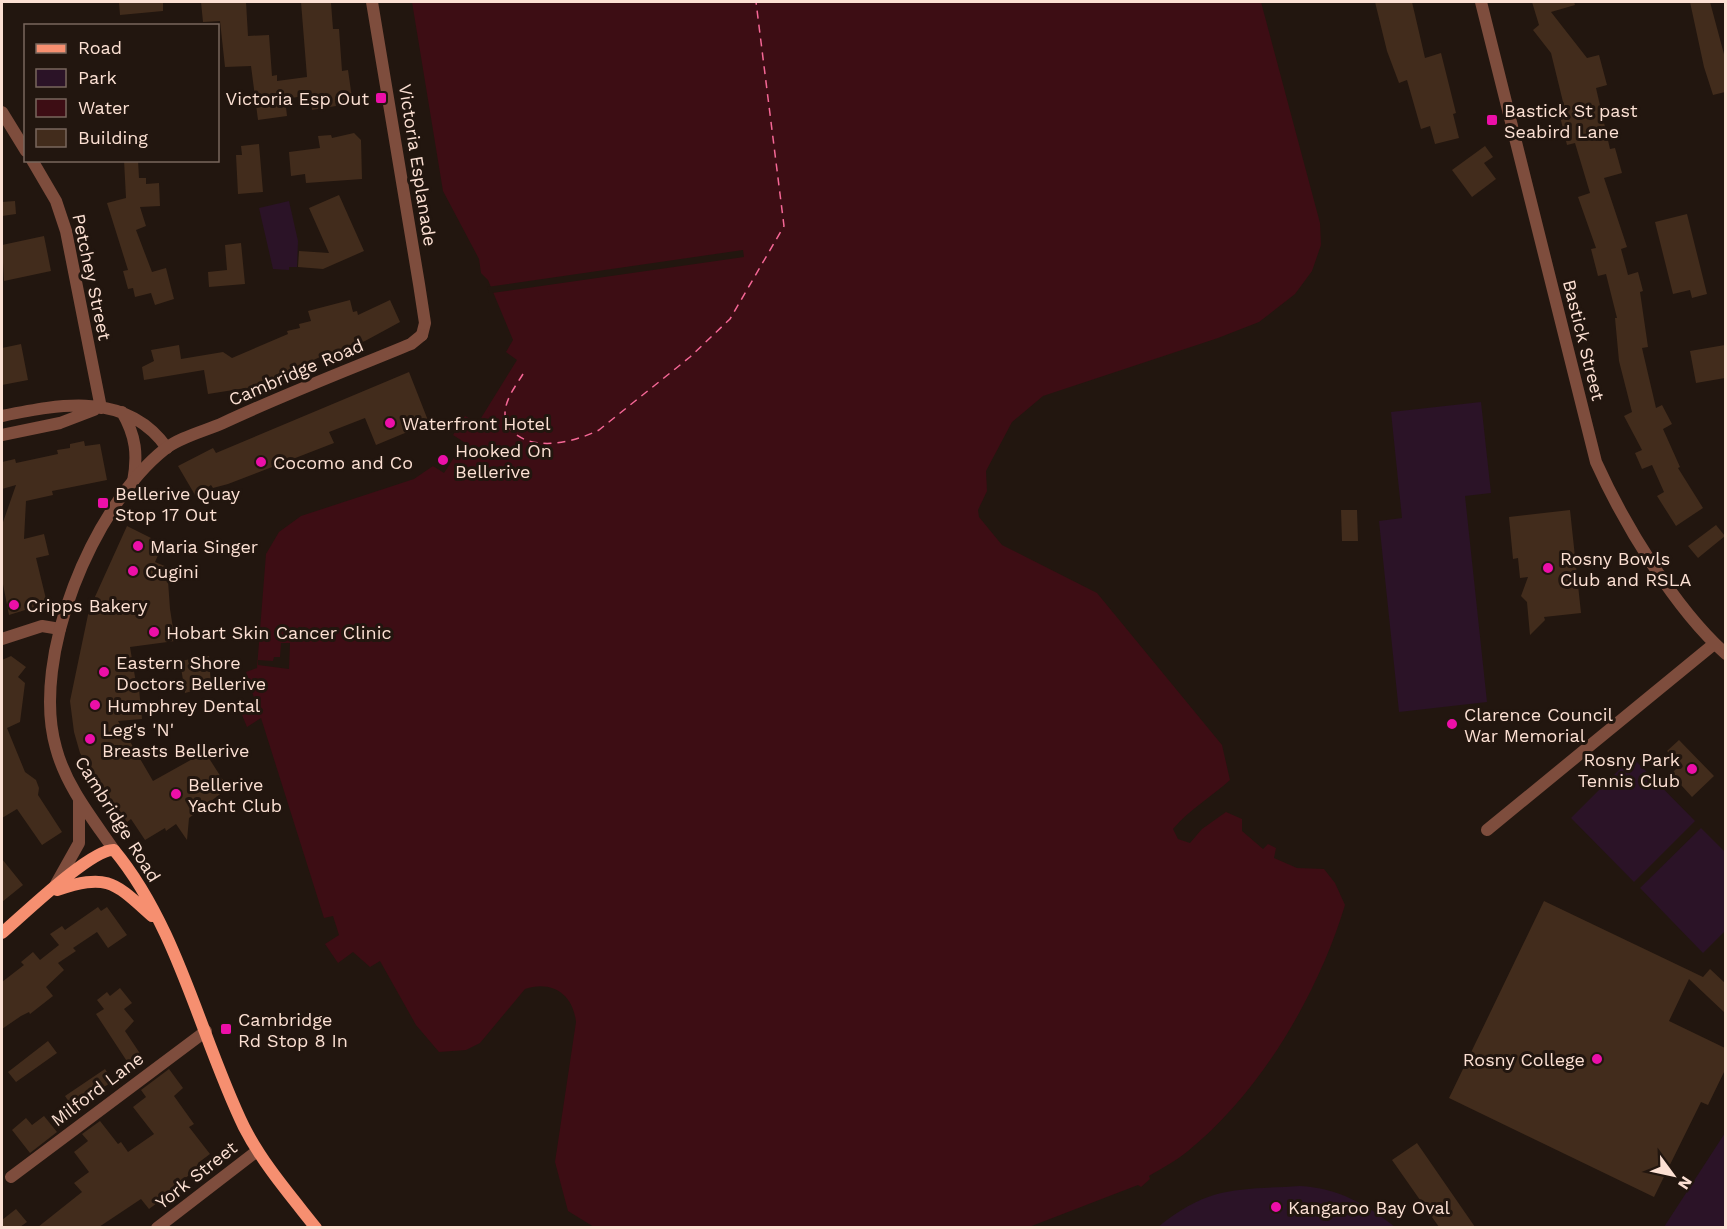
<svg xmlns="http://www.w3.org/2000/svg" width="1727" height="1229" viewBox="0 0 1727 1229" font-family="'Work Sans',sans-serif">
<style>
.green{fill:#2b1327}
.water{fill:#3d0d14}
.pier{fill:#22160f}
.lines{fill:none;stroke-linecap:round;stroke-linejoin:round}
.ferry{stroke:#f56796;stroke-width:1.5;stroke-dasharray:8 6;stroke-linecap:butt}
.building{fill:#422c1c}
.minor{stroke:#7e4d3d;stroke-width:12}
.tertiary{stroke:#7e4d3d;stroke-width:12}
.secondary{stroke:#f68f70;stroke-width:12}
.poi-dot{fill:#ec0fa8;stroke:#22160f;stroke-width:2}
.labels{text-anchor:middle;dominant-baseline:central;stroke-width:6;stroke-linejoin:round;paint-order:stroke}
.poi-label{font-size:18px;fill:#fce0d3;stroke:#22160f;text-anchor:start}
.street-label{font-size:18px;fill:#fce0d3;stroke:#22160f}
</style>
<rect width="100%" height="100%" fill="#22160f"/>
<path class="green" d="M289,201L298,241L297,267H289V270L273,269L259,208Z
M1481,402L1491,493L1465,496L1487,702L1399,712L1379,521L1402,518L1391,412Z
M1632,757L1695,821L1634,882L1571,818Z
M1701,828L1726,853L1725,931L1703,953L1640,888Z
M1725,1133V1227H1664Z
M1300,1186C1338,1188 1366,1204 1395,1227H1158C1210,1185 1237,1190 1300,1186Z"/>
<path class="water" d="M412,2H1261L1320,223L1321,245L1312,271L1295,294L1259,322L1218,338L1043,396L1012,422L986,471L987,491L978,510L979,517L1002,545L1097,593L1222,745L1230,780C1211,797 1190,809 1173,829L1178,839L1190,843L1202,829L1226,812L1242,819V831L1263,849L1268,844L1276,848L1274,858L1297,868L1324,869L1335,883L1345,905C1318,994 1261,1092 1188,1151C1176,1161 1162,1168 1149,1176L1150,1179L1141,1187L1138,1185L1029,1227H594L568,1211L555,1162L576,1022C573,994 552,980 525,989L480,1043L466,1050L439,1052L416,1025L380,961L370,967L353,952L338,963L325,944L339,935L333,916L324,918L261,718L247,727L240,710L255,701L246,672L257,668L266,554L279,532L301,516L414,479L433,466L444,473L464,442L453,435L465,416L478,423L517,360L506,352L513,340L488,280L481,273L479,259L443,191Z"/>
<path class="pier" d="M743,250L744,257L492,293H489L487,287Z
M281,643H290L289,669L258,665V660L273,661L274,657H280Z"/>
<g class="lines">
<path class="ferry" d="M523,374C517,384 509,394 506,406C504,413 505,423 509,428C530,453 573,443 599,430L690,357L730,319L784,226L756,2"/>
</g>
<path class="building" d="M119,2H163V11L120,15Z
M201,2H246L248,36L269,35L272,76L277,75V81L307,77L301,2L331,3L333,29H339L342,71L348,70L352,98L335,101L336,106L312,110L310,95L285,99L287,116L258,120L251,66L225,67L220,21L203,22Z
M1375,2H1412L1425,58L1441,53L1456,113L1453,114L1459,138L1435,144L1430,126L1421,129L1407,80L1399,83L1387,51Z
M1532,2H1574L1575,5L1551,12L1587,58L1599,55L1607,85L1596,88L1610,149L1615,148L1622,173L1604,178L1627,247L1621,249L1628,275L1638,272L1643,291L1640,292L1648,347L1642,348L1656,408L1662,405L1672,424L1663,429L1680,467L1678,468L1703,508L1676,526L1657,496L1664,492L1652,465L1642,469L1635,453L1642,450L1624,416L1632,412L1619,361L1615,318H1617L1606,274L1598,276L1591,249L1596,248L1578,197L1590,193L1575,143L1567,145L1558,108L1564,106L1551,53L1533,30L1539,25Z
M1690,2H1710L1725,58V92L1713,95L1704,67Z
M354,133L361,140L362,179L306,183L305,174L291,176L289,152L320,148L318,136L331,135L332,138Z
M259,144L263,192L238,194L236,155H242L241,146Z
M1485,146L1493,157L1484,163L1496,179L1472,197L1452,170Z
M124,160H138L139,178H146V184L159,183L160,206L140,207L146,226L136,230L152,272L166,268L174,299L155,305L151,293L135,297L133,288L128,289L123,271L128,270L107,203L126,198Z
M339,195L364,251L323,269L298,267L299,251L329,253L309,208Z
M15,201L16,214L2,216V202Z
M1687,214L1707,294L1692,298L1690,290L1673,294L1655,222Z
M44,236L51,271L4,281L2,245Z
M241,243L245,284L209,287L208,272L227,270L225,245Z
M350,300L353,312L357,311L358,315L390,300L400,322L365,341L320,357L247,391L246,388L208,394L204,370L144,380L142,367L154,361L151,350L179,345L181,359L223,352L232,358L288,334L287,331L300,328L299,324L311,321L308,311Z
M21,344L28,380L2,385V348Z
M1725,345V378L1696,383L1690,351Z
M409,372L429,423L376,445L365,418L329,432L334,443L228,484L213,488L211,485L195,495L178,466L213,448L216,453Z
M84,441L85,446L100,444L107,480L52,491L53,495L26,501L24,539L44,534L49,555L36,558L46,599L41,605L9,615L2,579V525L16,485L2,489V462L15,459L16,463L58,454L57,450L70,448V444Z
M1341,510H1357L1358,541H1342Z
M1570,510L1581,613L1544,617L1545,620L1530,635L1527,602L1521,596L1528,577L1520,578L1518,558L1513,559L1509,517Z
M1716,525L1725,536L1698,558L1688,546Z
M127,526L155,540L151,549L159,553L155,562L167,567L170,609L175,641L130,647L137,689H139L142,719L118,721L153,781L205,752L228,788L189,818L187,840L176,824L166,831L165,828L145,840L131,819L127,822L116,805L112,808L80,753L74,732L70,701L89,610Z
M11,656L26,667L18,677L25,683L20,722L7,728L25,772L36,780L39,788L38,795L62,832L42,845L17,809L2,818V660Z
M209,656L211,686L185,693L180,661Z
M1679,740L1714,776L1692,797L1671,774L1681,764L1667,751Z
M2,859L23,885L2,902Z
M1544,901L1703,977L1710,969L1725,983V1013L1689,979L1669,1021L1725,1048V1070L1708,1105L1701,1102L1654,1197L1449,1098Z
M98,907L101,911L107,907L127,935L108,948L97,932L73,948L76,951L58,963L64,970L46,987L53,996L30,1014L29,1012L21,1016L2,1029V982L24,965L21,962L33,952L40,960L59,945L50,934L62,926L65,930Z
M120,988L132,1003L124,1009L134,1021L125,1031L145,1061L132,1069L96,1014L104,1009L97,1000L107,992L110,996Z
M48,1041L57,1053L16,1082L8,1072Z
M105,1069L113,1081L73,1108L65,1096Z
M169,1069L183,1088L174,1096L194,1124L189,1127L210,1154L198,1163L201,1166L171,1189L173,1191L149,1209L141,1199L99,1227H38L82,1192L74,1183L89,1172L74,1152L88,1141L82,1134L100,1121L118,1144L121,1142L128,1152L154,1134L133,1107L146,1097L141,1090Z
M44,1116L57,1132L30,1153L12,1130L26,1118L32,1125Z
M1417,1143L1475,1227H1439L1392,1160Z
M16,1209L27,1222L20,1227H2V1220Z"/>
<g class="lines">
<path class="minor" d="M372,2L419,284L425,323L422,335
M1481,2L1596,462C1624,524 1675,609 1726,654
M2,112L26,151
M32,160L56,201L66,231L101,408
M122,412C136,436 138,455 133,482
M2,416C61,404 127,391 167,448
M2,435L60,423L94,410
M2,639L42,626L60,629
M1487,830L1714,644
M11,1177L206,1031
M157,1228L257,1151"/>
<path class="tertiary" d="M114,850C92,818 66,786 56,748C30,658 93,506 165,449C180,437 205,431 223,423C285,394 348,370 411,344L422,335
M56,884L79,843V799"/>
<path class="secondary" d="M57,890C108,873 114,882 152,916
M2,933C22,916 92,848 114,850C178,927 201,1039 244,1127C263,1164 290,1195 316,1228"/>
</g>
<g class="poi-dot">
<rect x="375" y="92" width="12" height="12" rx="3"/>
<rect x="1486" y="114" width="12" height="12" rx="3"/>
<circle cx="390" cy="423" r="6"/>
<circle cx="443" cy="460" r="6"/>
<circle cx="261" cy="462" r="6"/>
<rect x="97" y="497" width="12" height="12" rx="3"/>
<circle cx="138" cy="546" r="6"/>
<circle cx="1548" cy="568" r="6"/>
<circle cx="133" cy="571" r="6"/>
<circle cx="14" cy="605" r="6"/>
<circle cx="154" cy="632" r="6"/>
<circle cx="104" cy="672" r="6"/>
<circle cx="95" cy="705" r="6"/>
<circle cx="1452" cy="724" r="6"/>
<circle cx="90" cy="739" r="6"/>
<circle cx="1692" cy="769" r="6"/>
<circle cx="176" cy="794" r="6"/>
<rect x="220" y="1023" width="12" height="12" rx="3"/>
<circle cx="1597" cy="1059" r="6"/>
<circle cx="1276" cy="1207" r="6"/>
</g>
<g class="labels">
<g class="poi-label">
<text x="369" y="98" text-anchor="end">Victoria Esp Out</text>
<text x="1504" y="110">Bastick St past<tspan x="1504" dy="21">Seabird Lane</tspan></text>
<text x="402" y="423">Waterfront Hotel</text>
<text x="455" y="450">Hooked On<tspan x="455" dy="21">Bellerive</tspan></text>
<text x="273" y="462">Cocomo and Co</text>
<text x="115" y="493">Bellerive Quay<tspan x="115" dy="21">Stop 17 Out</tspan></text>
<text x="150" y="546">Maria Singer</text>
<text x="1560" y="558">Rosny Bowls<tspan x="1560" dy="21">Club and RSLA</tspan></text>
<text x="145" y="571">Cugini</text>
<text x="26" y="605">Cripps Bakery</text>
<text x="166" y="632">Hobart Skin Cancer Clinic</text>
<text x="116" y="662">Eastern Shore<tspan x="116" dy="21">Doctors Bellerive</tspan></text>
<text x="107" y="705">Humphrey Dental</text>
<text x="1464" y="714">Clarence Council<tspan x="1464" dy="21">War Memorial</tspan></text>
<text x="102" y="729">Leg's 'N'<tspan x="102" dy="21">Breasts Bellerive</tspan></text>
<text x="1680" y="759" text-anchor="end">Rosny Park<tspan x="1680" dy="21">Tennis Club</tspan></text>
<text x="188" y="784">Bellerive<tspan x="188" dy="21">Yacht Club</tspan></text>
<text x="238" y="1019">Cambridge<tspan x="238" dy="21">Rd Stop 8 In</tspan></text>
<text x="1585" y="1059" text-anchor="end">Rosny College</text>
<text x="1288" y="1207">Kangaroo Bay Oval</text>
</g>
<g class="street-label">
<text transform="translate(418 165) rotate(81)">Victoria Esplanade</text>
<text transform="translate(92 277) rotate(78)">Petchey Street</text>
<text transform="translate(1584 340) rotate(76)">Bastick Street</text>
<text transform="translate(296 372) rotate(-23)">Cambridge Road</text>
<text transform="translate(118 819) rotate(58)">Cambridge Road</text>
<text transform="translate(97 1089) rotate(-37)">Milford Lane</text>
<text transform="translate(196 1175) rotate(-38)">York Street</text>
</g>
</g>
<rect width="1727" height="1229" fill="none" stroke="#fce0d3" stroke-width="6"/>
<rect x="24" y="24" width="195" height="138" fill="#22160f" stroke="#79675d" stroke-width="1.5"/>
<rect x="36" y="44" width="30" height="9" fill="#f68f70" stroke="#79675d" stroke-width="1.5"/>
<text x="78" y="54" font-size="18" fill="#fce0d3">Road</text>
<rect x="36" y="69" width="30" height="18" fill="#2b1327" stroke="#79675d" stroke-width="1.5"/>
<text x="78" y="84" font-size="18" fill="#fce0d3">Park</text>
<rect x="36" y="99" width="30" height="18" fill="#3d0d14" stroke="#79675d" stroke-width="1.5"/>
<text x="78" y="114" font-size="18" fill="#fce0d3">Water</text>
<rect x="36" y="129" width="30" height="18" fill="#422c1c" stroke="#79675d" stroke-width="1.5"/>
<text x="78" y="144" font-size="18" fill="#fce0d3">Building</text>
<g transform="translate(1673 1175) rotate(123)" stroke="#22160f" stroke-width="4.5" paint-order="stroke">
<path d="M0-4.5L10 22L0 15L-10 22Z" fill="#fce0d3"/>
<text y="-9" font-size="16" font-weight="bold" text-anchor="middle" fill="#fce0d3">N</text>
</g>
</svg>
